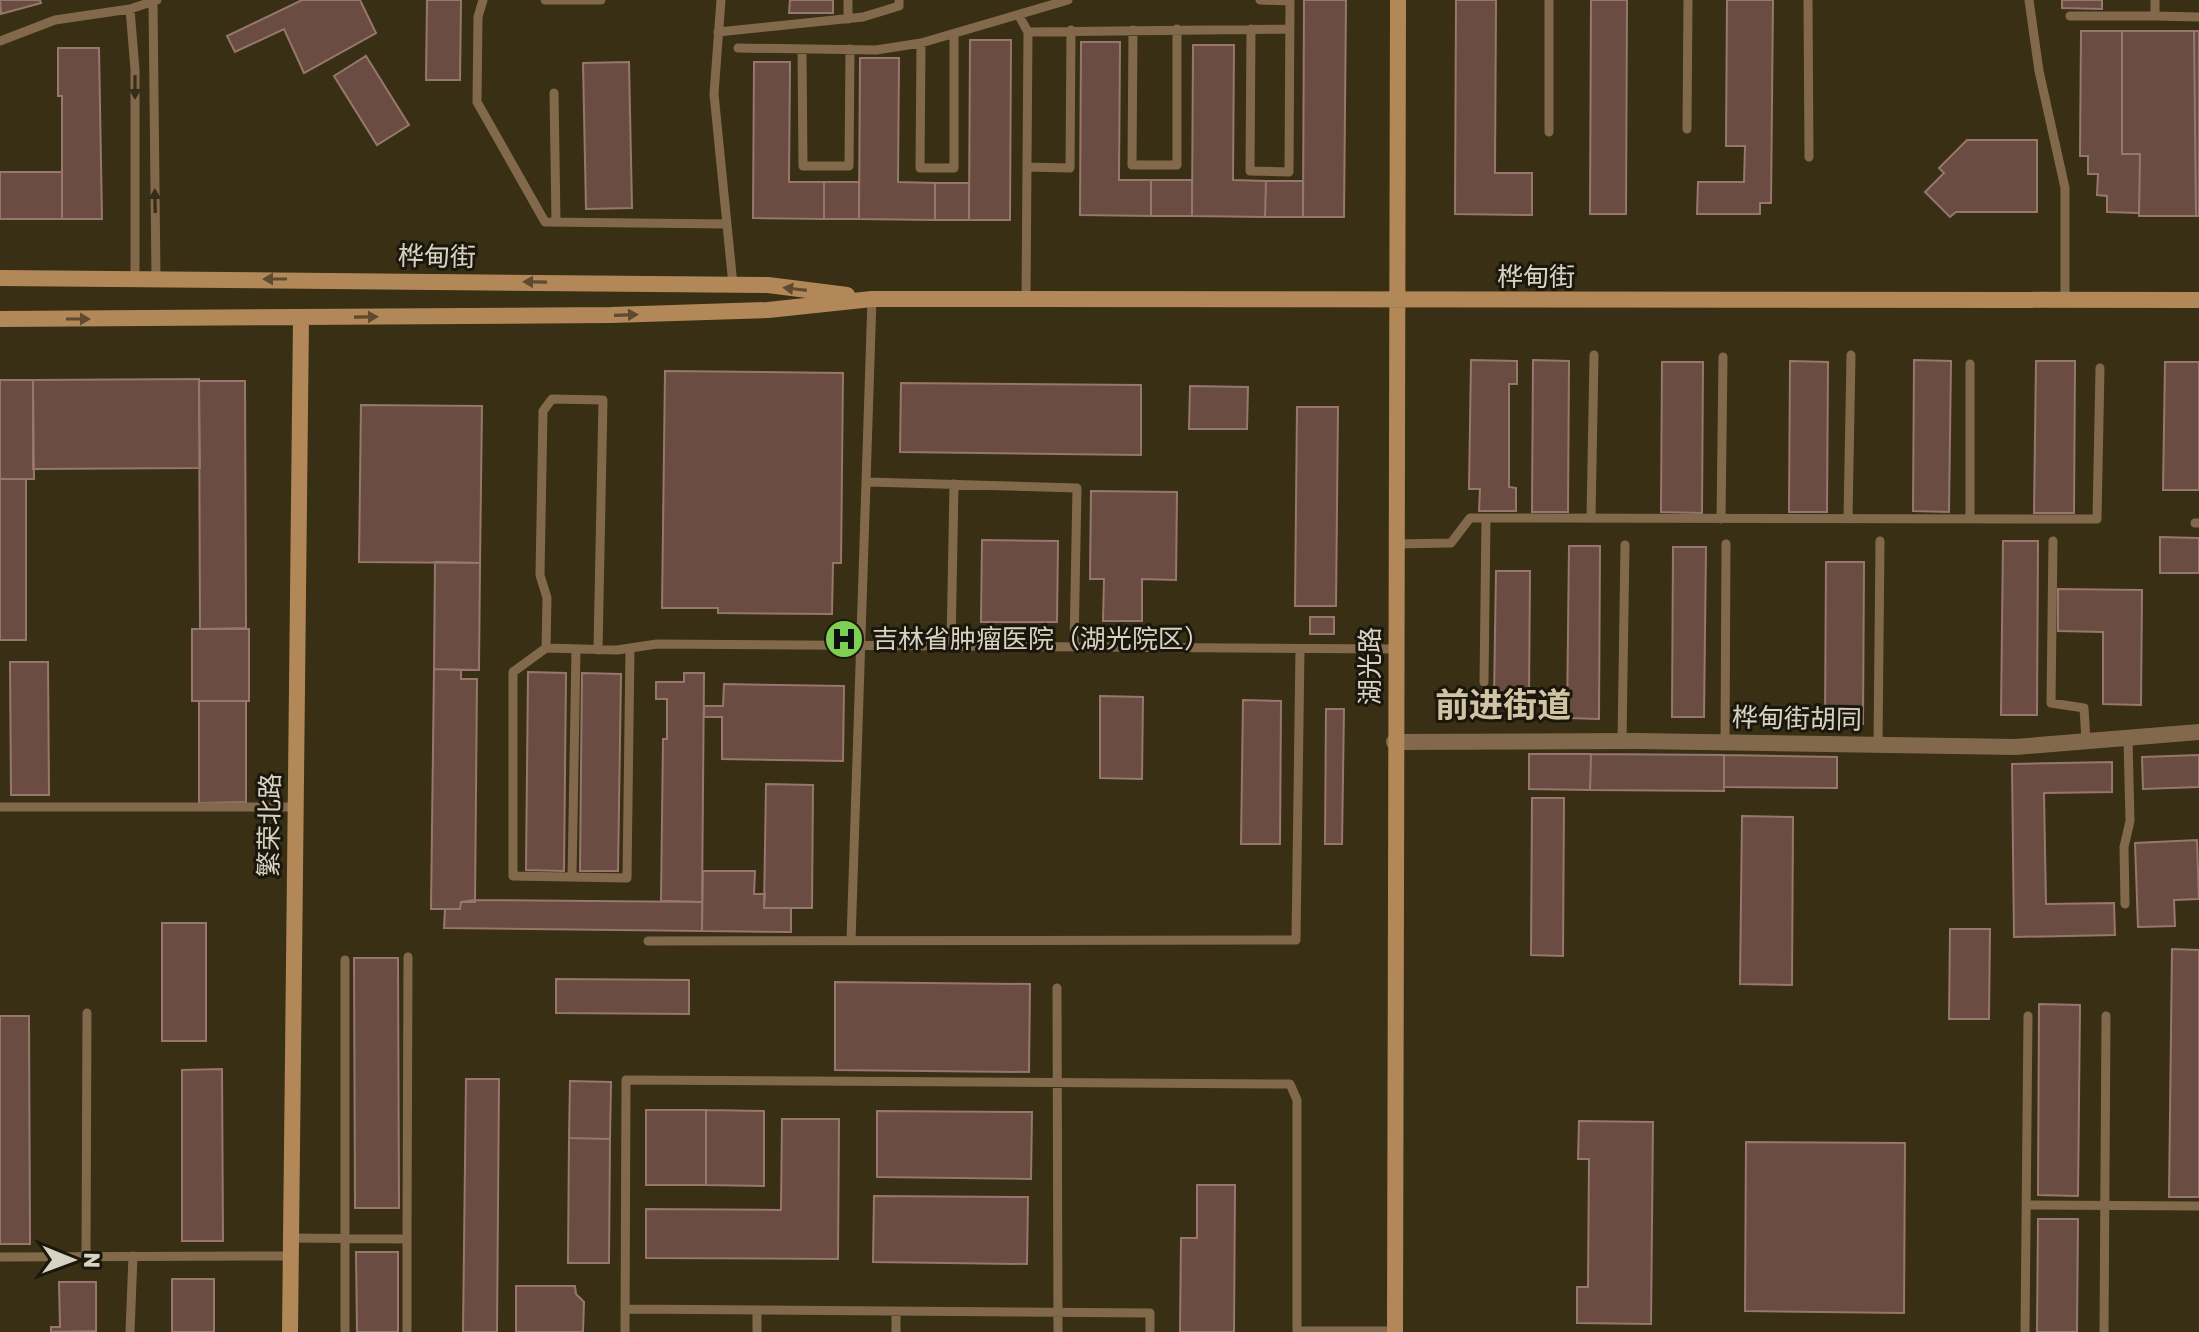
<svg xmlns="http://www.w3.org/2000/svg" width="2199" height="1332" viewBox="0 0 2199 1332" font-family="Rubik,'Noto Sans SC',sans-serif">
<style>
.building{fill:#6a4c43;stroke:#97776d;stroke-width:2}
.lines{fill:none;stroke-linecap:round;stroke-linejoin:round}
.lane{stroke:#83694c;stroke-width:9}
.street{stroke:#83694c;stroke-width:16}
.secondary{stroke:#b28859;stroke-width:16}
.oneway{fill:#352c1c}
.oneway2{fill:#5f4a2f}
.labels{text-anchor:middle;dominant-baseline:central;stroke-width:6;stroke-linejoin:round;paint-order:stroke}
.street-label{font-size:26px;fill:#d7d2c2;stroke:#1b170c}
.poi-label{font-size:26px;fill:#d7d2c2;stroke:#1b170c;text-anchor:start}
.district-label{font-size:34px;font-weight:bold;fill:#d0c4a5;stroke:#1b170c}
</style>
<rect width="100%" height="100%" fill="#382f14"/>
<path class="building" d="M0,0H40L41,3L1,14Z
M302,0H360L376,33L304,73L284,29L235,52L227,36Z
M427,0H461L460,80H426Z
M790,0H833V13H789Z
M1304,0H1346L1344,217H1303Z
M1456,0H1496L1495,173H1532V215L1455,214Z
M1591,0H1627L1626,214H1590Z
M1727,0H1773L1771,203H1760V214H1697L1698,182H1744L1745,146H1726Z
M2062,0H2102V9L2062,8Z
M2081,31H2122V154H2140L2139,213L2107,212V196L2097,195L2098,174H2088V156H2080Z
M2122,31H2194L2196,216H2139L2140,154H2122Z
M2194,31H2199V216H2196Z
M970,40H1011L1010,220H969Z
M1081,42H1120L1119,180H1151V216L1080,215Z
M1193,45H1234L1233,180L1266,181L1265,217L1192,216Z
M58,48H99L102,219H62V96H58Z
M366,56L409,125L377,145L334,76Z
M860,58H899L898,182L935,183V220L859,219Z
M629,62L632,208L586,209L583,63Z
M754,62H790L789,182H824V219L753,218Z
M1967,140H2037V212H1956L1950,217L1925,192L1944,173L1939,168Z
M0,172H62V219H0Z
M1151,180H1192V216H1151Z
M1266,181H1303V217H1265Z
M824,182H859V219H824Z
M935,183H969V220H935Z
M1471,360L1517,361V384H1509V487L1516,488V511H1479L1480,489H1469Z
M1533,360L1569,361L1568,512H1532Z
M1914,360L1951,361L1949,512L1913,511Z
M1790,361L1828,362L1827,512H1789Z
M2036,361H2075L2074,513H2034Z
M1662,362H1703L1702,513L1661,512Z
M2165,362H2199V490H2163Z
M665,371L843,373L841,563H833L832,614L718,613V608H662Z
M199,379L200,468L33,469V380Z
M0,380H33L34,479H0Z
M199,381H245L246,628L200,629Z
M901,383L1141,385V455L900,452Z
M1190,386L1248,387L1247,429H1189Z
M361,405L482,406L480,563L359,562Z
M1297,407H1338L1336,606H1295Z
M0,479H26V640H0Z
M1091,491L1177,492L1176,580L1142,579V621H1103L1104,579H1090Z
M2160,537L2199,538V573H2160Z
M982,540L1058,541L1057,622H981Z
M2003,541H2038L2037,715H2001Z
M1569,546H1600L1599,719L1567,718Z
M1673,547H1706L1704,717H1672Z
M435,562L480,563L479,670L434,669Z
M1826,562H1864L1863,724H1825Z
M1496,571H1530L1529,697H1494Z
M2058,589L2142,590L2141,705L2103,704V632L2058,631Z
M1310,617H1334V634H1310Z
M192,629H249V701H192Z
M10,662H48L49,795H11Z
M434,669L461,670V679H477L475,902H461L460,909H431Z
M528,672L566,673L564,871L526,870Z
M582,673L621,674L618,871H580Z
M684,673H704L702,902L661,901L663,739H667V699H656V682H684Z
M724,684L844,686L843,761L722,759V717H704V706H723Z
M1100,696L1143,697L1142,779L1100,778Z
M1243,700L1281,701L1280,844H1241Z
M199,701H246V802L199,803Z
M1326,709H1344L1342,844H1325Z
M1529,754H1591L1590,790L1529,789Z
M1591,754L1724,755V791L1590,790Z
M1724,755L1837,757V788L1724,787Z
M2199,755V787L2143,789L2142,757Z
M2112,762V792L2044,793L2046,904L2114,903L2115,935L2014,937L2012,764Z
M766,784L813,785L812,908H764Z
M1532,798H1564L1563,956L1531,955Z
M1742,816L1793,817L1792,985L1740,984Z
M2197,840L2199,899L2174,900L2175,926L2138,927L2135,843Z
M703,871H755L754,894H765L764,908H791V932L702,931Z
M475,900L702,902V931L444,928L445,909H460L461,902Z
M162,923H206V1041H162Z
M1950,929H1990L1989,1019H1949Z
M2172,949L2199,950V1197H2169Z
M354,958H398L399,1208H355Z
M556,979L689,980V1014L556,1013Z
M835,982L1030,984L1029,1072L835,1070Z
M2039,1004L2080,1005L2078,1196L2038,1195Z
M0,1016H29L30,1244H0Z
M222,1069L223,1241H182V1070Z
M466,1079H499L497,1332H463Z
M570,1081L611,1082L610,1139L569,1138Z
M646,1110H706V1185H646Z
M706,1110L764,1111V1186L706,1185Z
M877,1111L1032,1112L1031,1179L877,1177Z
M782,1119H839L838,1259L646,1258V1209L781,1210Z
M1579,1121L1653,1122L1651,1324L1577,1323V1287H1588L1589,1159H1578Z
M569,1138L610,1139L609,1263H568Z
M1746,1142L1905,1143L1904,1313L1745,1311Z
M1197,1185H1235L1234,1332H1180L1181,1238H1197Z
M874,1196L1028,1197L1027,1264L873,1262Z
M2038,1219H2078L2077,1332H2037Z
M356,1252H398V1332H357Z
M172,1279H214V1332H172Z
M59,1282H96V1331L51,1332V1327H60Z
M516,1286H575L576,1294L584,1302L583,1332H516Z"/>
<g class="lines">
<path class="lane" d="M483,0L478,17L477,102L545,222L727,224
M545,0H601
M721,0L714,94L733,285
M1260,0L1290,1
M1549,0V132
M1808,0L1809,157
M2029,0L2039,71L2065,188V300
M153,3L156,279
M130,9L135,70V278
M1019,16L1028,32L1290,29
M2070,16H2155V0
M2155,16L2199,17
M848,19V0
M1251,29L1250,171L1289,172L1290,0
M1133,30L1132,165H1177V29
M718,32L863,17L899,6V0
M0,41L55,20L130,9L157,0
M921,43L920,168H954V34
M738,48L876,50L921,43L1068,0
M802,49L803,166H849L850,49
M554,93L556,222
M1687,129L1688,0
M1027,167L1070,168L1071,30
M1026,299L1028,32
M868,482L1077,488L1074,647
M1591,518L1594,355
M1721,519L1723,357
M1848,519L1851,355
M1970,519V364
M2195,523H2199
M2053,541L2051,703L2084,708L2086,741
M1395,544L1451,543L1470,518L2097,519L2100,368
M951,646L954,484
M546,648L547,598L540,575L543,411L552,399L603,400L598,650
M630,648L627,878L513,876V672L546,648L617,650L657,644L1394,649
M1484,682L1486,518
M1622,741L1625,545
M1725,742L1726,544
M1878,744L1880,541
M0,807H295
M572,877L576,649
M2125,904L2124,847L2130,821L2128,738
M648,941L1296,940L1300,649
M851,941L872,299
M345,960V1332
M1057,988L1058,1332
M2027,1205L2199,1206
M290,1238L407,1239V1332
M407,1239L408,957
M86,1256L87,1013
M0,1257L290,1256
M625,1309L1150,1313V1332
M757,1311V1332
M896,1312V1332
M130,1332L133,1256
M625,1332L626,1080L1290,1084L1297,1100V1331H1395
M2025,1332L2028,1016
M2104,1332L2106,1016"/>
<path class="street" d="M1394,742L1638,741L2015,747L2199,732"/>
<path class="secondary" d="M0,278L768,285L847,295
M0,319L611,315L768,310L872,299L2199,300
M290,1332L301,318
M1395,1332L1398,0"/>
</g>
<defs><path id="oneway-solid" d="M-6-.8H1V-3.2L6.5 0L1 3.2V.8H-6Z" transform="scale(2)"/></defs>
<g class="oneway">
<use href="#oneway-solid" transform="translate(135 87) rotate(90)"/>
<use href="#oneway-solid" transform="translate(155 201) rotate(-91)"/>
</g>
<g class="oneway2">
<use href="#oneway-solid" transform="translate(275 279) rotate(-180)"/>
<use href="#oneway-solid" transform="translate(535 282) rotate(-179)"/>
<use href="#oneway-solid" transform="translate(795 289) rotate(-173)"/>
<use href="#oneway-solid" transform="translate(626 315) rotate(-2)"/>
<use href="#oneway-solid" transform="translate(366 317) rotate(-1)"/>
<use href="#oneway-solid" transform="translate(78 319)"/>
</g>
<defs>
<g id="hospital-disc" transform="scale(2)"><circle r="9.5" fill="#7ed053" stroke="#1b170c"/><path d="M-5-5h3v3.5h4V-5h3V5h-3V1.5h-4V5h-3Z" fill="#111"/></g>
</defs>
<g fill-rule="evenodd">
<use href="#hospital-disc" x="844" y="639"/>
</g>
<g class="labels">
<g class="street-label">
<text transform="translate(437 257) rotate(1)">桦甸街</text>
<text x="1536" y="277">桦甸街</text>
<text transform="translate(1370 666) rotate(-90)">湖光路</text>
<text transform="translate(1797 719) rotate(1)">桦甸街胡同</text>
<text transform="translate(270 825) rotate(-89)">繁荣北路</text>
</g>
<g class="poi-label">
<text x="872" y="639">吉林省肿瘤医院（湖光院区）</text>
</g>
<g class="district-label">
<text x="1503" y="705">前进街道</text>
</g>
</g>
<g transform="translate(72 1260) rotate(91)" stroke="#1b170c" stroke-width="6" paint-order="stroke">
<path d="M0-6L14 30L0 20L-14 30Z" fill="#d7d2c2"/>
<text y="-12" font-size="22" font-weight="bold" text-anchor="middle" fill="#d7d2c2">N</text>
</g>
</svg>
